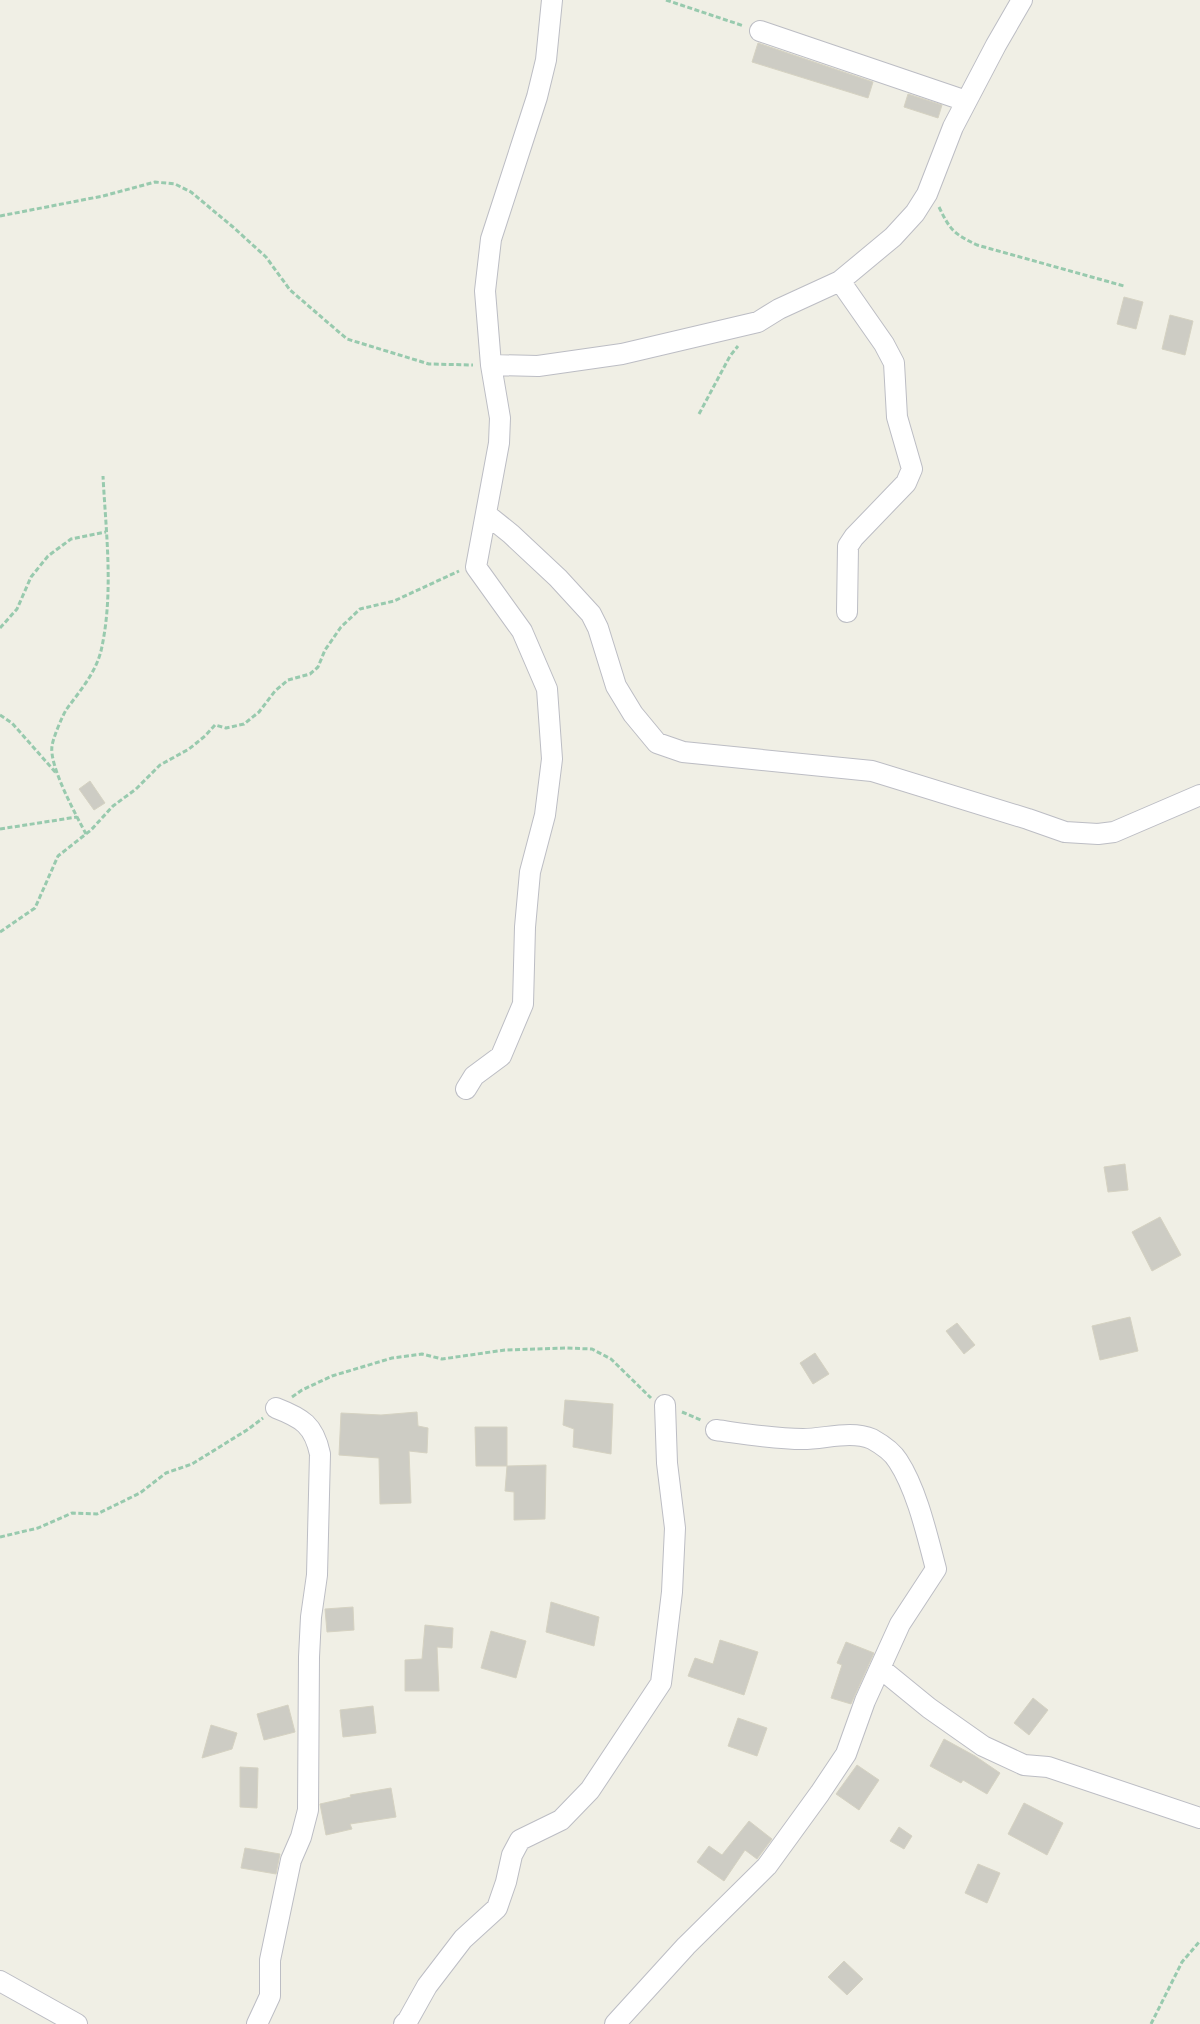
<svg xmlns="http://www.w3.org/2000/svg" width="1200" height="2024" viewBox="0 0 1200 2024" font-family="'IBM Plex Sans',sans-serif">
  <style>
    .building { fill: #cdccc4; stroke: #d5d2c2 }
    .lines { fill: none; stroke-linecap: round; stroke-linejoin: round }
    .minor-casing { stroke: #bcbdc4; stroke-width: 22 }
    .path { stroke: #98caae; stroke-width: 3; stroke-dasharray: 5 2.5; stroke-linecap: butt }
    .minor { stroke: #fff; stroke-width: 20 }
  </style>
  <rect width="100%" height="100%" fill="#f0efe5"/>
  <path class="building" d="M 758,43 L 873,82 L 868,98 L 752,62 Z
    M 908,94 L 942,105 L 938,118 L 904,107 Z
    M 1124,297 L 1143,302 L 1136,329 L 1117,324 Z
    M 1170,315 L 1193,321 L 1185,355 L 1162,349 Z
    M 90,781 L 105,803 L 94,810 L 79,789 Z
    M 1125,1164 L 1128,1190 L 1108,1192 L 1104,1167 Z
    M 1160,1217 L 1181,1255 L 1152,1271 L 1132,1232 Z
    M 1130,1317 L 1138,1351 L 1100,1360 L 1092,1326 Z
    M 957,1323 L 975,1345 L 964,1354 L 946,1331 Z
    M 815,1353 L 829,1374 L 813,1384 L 800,1363 Z
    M 565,1400 L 613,1404 L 611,1454 L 573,1447 L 574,1429 L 563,1425 Z
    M 417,1412 L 418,1426 L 428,1428 L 427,1453 L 409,1451 L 411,1503 L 380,1504 L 379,1458 L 339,1455 L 341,1413 L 381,1415 Z
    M 475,1427 L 507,1427 L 507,1466 L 476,1466 Z
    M 546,1465 L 545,1519 L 514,1520 L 514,1492 L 505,1491 L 507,1466 Z
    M 551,1602 L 599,1617 L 594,1646 L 546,1632 Z
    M 353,1607 L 354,1630 L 327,1632 L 325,1609 Z
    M 425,1625 L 453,1628 L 452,1648 L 437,1647 L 439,1691 L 405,1691 L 405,1660 L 422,1659 Z
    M 491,1631 L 526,1641 L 516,1678 L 481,1668 Z
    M 720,1640 L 758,1652 L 744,1695 L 688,1676 L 695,1658 L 713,1664 Z
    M 846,1642 L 874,1653 L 851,1704 L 831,1698 L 842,1665 L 837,1663 Z
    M 1033,1698 L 1048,1710 L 1029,1735 L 1014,1723 Z
    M 288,1705 L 295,1732 L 264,1740 L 257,1714 Z
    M 373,1706 L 376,1733 L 343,1737 L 340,1710 Z
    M 738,1718 L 767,1728 L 757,1756 L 728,1746 Z
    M 211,1725 L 237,1733 L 232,1749 L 202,1758 Z
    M 944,1739 L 975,1756 L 1000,1773 L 987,1794 L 963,1780 L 961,1783 L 930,1766 Z
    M 857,1765 L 879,1780 L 859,1810 L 836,1794 Z
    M 240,1767 L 258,1768 L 257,1808 L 240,1807 Z
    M 391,1788 L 396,1817 L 350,1824 L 352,1829 L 326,1835 L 320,1804 L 351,1797 L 350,1795 Z
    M 1024,1803 L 1063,1823 L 1047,1855 L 1008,1834 Z
    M 749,1821 L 772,1839 L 757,1859 L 745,1850 L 724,1881 L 697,1862 L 709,1846 L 722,1855 Z
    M 899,1827 L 912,1836 L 904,1849 L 890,1841 Z
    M 245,1848 L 280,1854 L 276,1874 L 241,1868 Z
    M 978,1864 L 1000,1873 L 987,1903 L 965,1893 Z
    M 844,1961 L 863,1979 L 847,1995 L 828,1977 Z"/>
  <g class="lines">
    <defs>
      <path id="minor" d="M 760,31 L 966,101
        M 840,281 L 884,344 L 894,363 L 897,417 L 912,469 L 906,483 L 854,537 L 848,546 L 847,612
        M 491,365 L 538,366 L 622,354 L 758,322 L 779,309 L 840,281 L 893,237 L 915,213 L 927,194 L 953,127 L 996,45 L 1022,0
        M 486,514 L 511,534 L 558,578 L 591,614 L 598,628 L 616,686 L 633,714 L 657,743 L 683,752 L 872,771 L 1028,819 L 1065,832 L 1098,834 L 1114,832 L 1200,795
        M 466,1089 L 474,1076 L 501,1056 L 523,1004 L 525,927 L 530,872 L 545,815 L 552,759 L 547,689 L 522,631 L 476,567 L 499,443 L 500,418 L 491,365 L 485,291 L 491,239 L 537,97 L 546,60 L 552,0
        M 880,1668 L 929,1708 L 983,1746 L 1024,1765 L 1048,1767 L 1200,1818
        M 0,1981 L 77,2024
        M 257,2024 L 270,1996 L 270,1960 L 291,1860 L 301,1837 L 308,1810 L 309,1657 L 311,1617 L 317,1575 L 320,1454 C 314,1425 302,1418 276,1408
        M 404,2024 L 408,2020 L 427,1986 L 463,1939 L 497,1908 L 506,1882 L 512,1855 L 520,1840 L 561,1820 L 590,1790 L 661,1683 L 672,1592 L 675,1528 L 667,1463 L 665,1405
        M 615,2024 L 686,1946 L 767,1866 L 820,1793 L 846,1754 L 865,1701 L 900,1624 L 936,1569 C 927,1535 917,1490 898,1461 C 892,1451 881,1444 872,1439 C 851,1430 825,1439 803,1439 C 774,1439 745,1434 716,1430"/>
    </defs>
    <use href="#minor" class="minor-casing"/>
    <path class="path" d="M 666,0 L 744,26
      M 939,207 C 950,230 954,234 977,245 L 1124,286
      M 0,216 L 103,196 L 155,182 L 175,184 L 191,192 L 233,227 L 266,257 L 290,290 L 347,339 L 429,364 L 473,365
      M 699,414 L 730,356 L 738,346
      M 0,628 L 17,609 L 31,577 L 48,556 L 71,539 L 106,532
      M 0,715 L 12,723 L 57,774
      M 0,829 L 77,817
      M 86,834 C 76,815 49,766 52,746 C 53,738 62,717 66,710 C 79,692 95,674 101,651 C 114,594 106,534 103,476
      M 0,932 L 35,908 L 58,856 L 91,830 L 113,806 L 136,789 L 160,765 L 189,749 L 205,736 L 215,725 L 226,728 L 244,724 L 259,712 L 275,691 L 288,680 L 310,674 L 318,667 L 325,650 L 341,627 L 360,609 L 394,601 L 459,571
      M 292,1397 L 302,1390 L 332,1376 L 392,1358 L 422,1354 L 442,1359 L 505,1350 L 566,1348 L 592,1349 L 611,1359 L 651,1398
      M 682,1412 L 701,1420
      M 0,1537 L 38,1528 L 72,1513 L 97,1514 L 140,1493 L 166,1473 L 192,1464 L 247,1430 L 263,1418
      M 1151,2024 L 1182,1962 L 1200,1941"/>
    <use href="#minor" class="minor"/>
  </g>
</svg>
